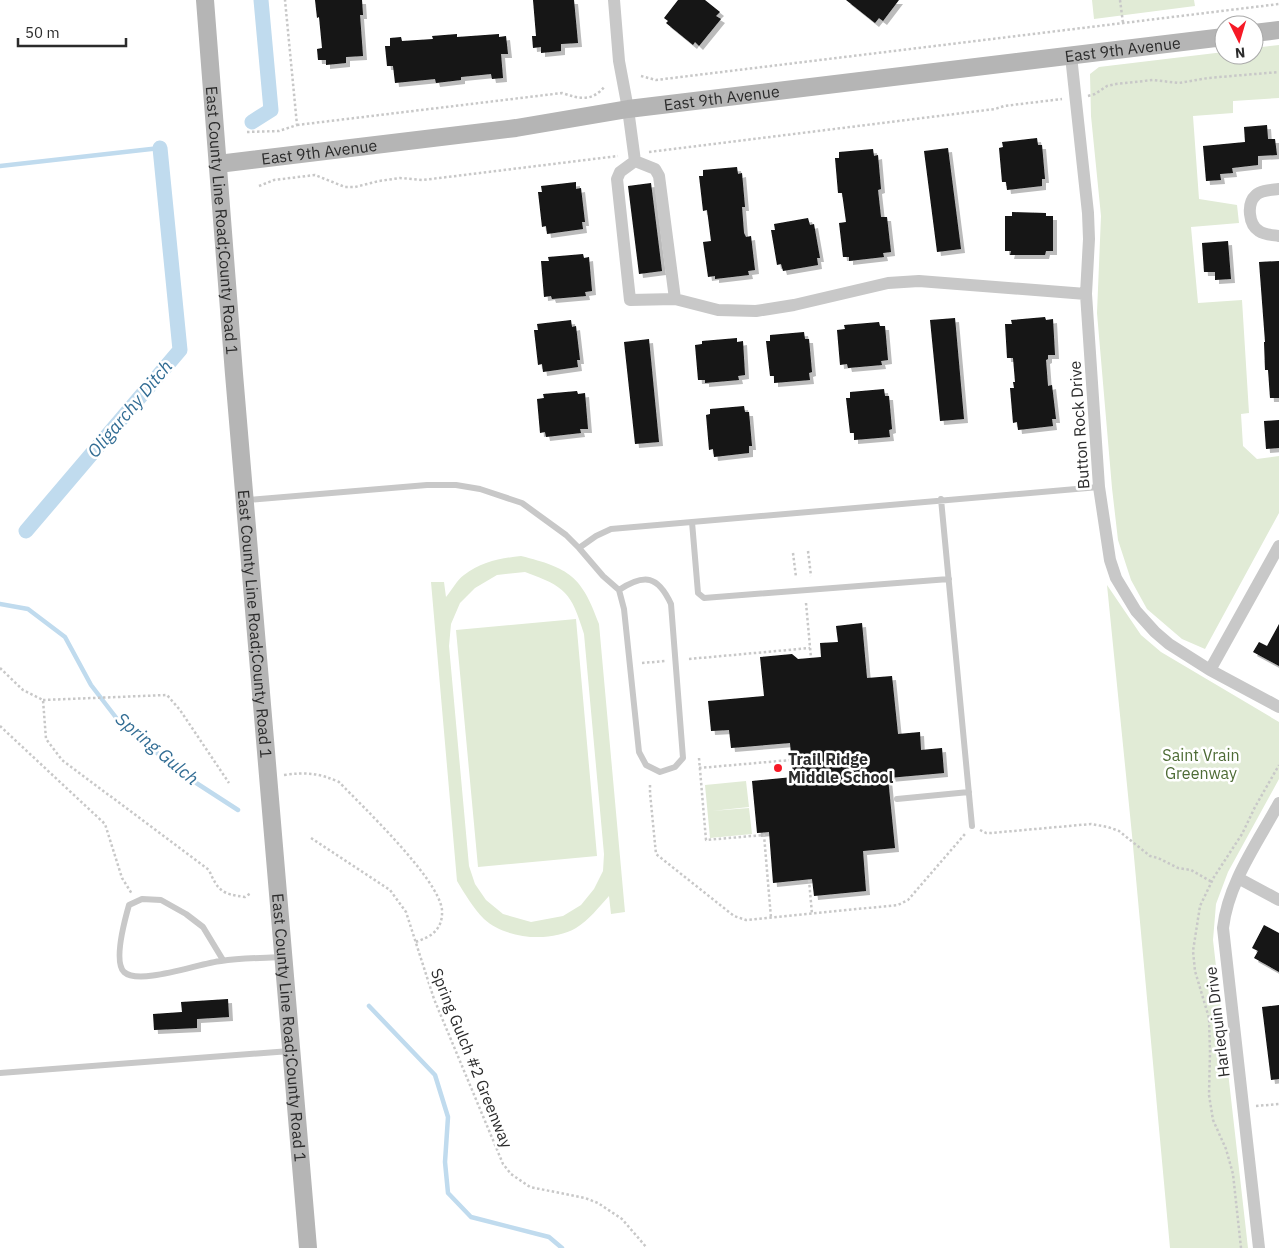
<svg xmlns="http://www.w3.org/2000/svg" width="1279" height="1248" viewBox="0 0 1279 1248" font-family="'IBM Plex Sans',sans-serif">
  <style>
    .green { fill: #e1ebd6; fill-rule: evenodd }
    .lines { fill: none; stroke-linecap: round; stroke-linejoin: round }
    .stream { stroke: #c0dbee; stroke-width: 4.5 }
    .canal { stroke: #c0dbee; stroke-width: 15 }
    .building { fill: #121212; filter: url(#shadow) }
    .path { stroke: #c8c8c8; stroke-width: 2.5; stroke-dasharray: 2.5 2.5; stroke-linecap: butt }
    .service { stroke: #c8c8c8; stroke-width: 6 }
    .minor { stroke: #c8c8c8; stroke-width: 12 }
    .secondary { stroke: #b5b5b5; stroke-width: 18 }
    .poi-dot { fill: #f61926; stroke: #fff; stroke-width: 2 }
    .labels { text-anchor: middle; stroke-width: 5; stroke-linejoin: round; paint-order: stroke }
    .street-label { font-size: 16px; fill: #2b2b2b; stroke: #fff }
    .park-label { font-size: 16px; fill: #4d6b35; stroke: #fff }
    .poi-label { font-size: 16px; font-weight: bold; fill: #2b2b2b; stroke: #fff; text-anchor: start }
    .water-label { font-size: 18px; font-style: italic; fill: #326d94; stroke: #fff }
  </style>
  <defs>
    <filter id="shadow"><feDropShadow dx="4" dy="4" stdDeviation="0" flood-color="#0004"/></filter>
  </defs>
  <rect width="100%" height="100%" fill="#fff"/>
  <path class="green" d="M 1092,0 L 1194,0 L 1195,6 L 1094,19 Z
    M 1279,45 L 1279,98 L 1233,101 L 1233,113 L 1193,116 L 1199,199 L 1237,205 L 1239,223 L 1191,227 L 1198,303 L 1242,300 L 1249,413 L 1241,414 L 1243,446 L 1257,459 L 1279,456 L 1279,513 L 1205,649 L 1182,639 L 1147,609 L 1131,580 L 1118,540 L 1112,488 L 1097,313 L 1101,216 L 1091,116 L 1090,74 L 1099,67 L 1224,52 L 1224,55 L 1254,55 L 1254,48 Z
    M 521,556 C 569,568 582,576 599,624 L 625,912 L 611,914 L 609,896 C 599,907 589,920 576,928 C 550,943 506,939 484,919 C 473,908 465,894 457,881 L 431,582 L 444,582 L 446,597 C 452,590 457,580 464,575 C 481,562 501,558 521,556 ZM 525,572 C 566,587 571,592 584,634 L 604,854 L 603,871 L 594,889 L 581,905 L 563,916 L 531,922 L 503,914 L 486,900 L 475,884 L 469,866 L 449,646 L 451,624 L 460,603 L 475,588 L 497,575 Z
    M 1107,585 L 1141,635 L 1161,652 L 1279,722 L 1279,779 L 1228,872 L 1216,904 L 1213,940 L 1248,1248 L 1170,1248 L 1132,835 Z
    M 576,619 L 597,856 L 478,867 L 456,630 Z
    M 746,781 L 749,807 L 712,811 L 749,808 L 752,834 L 710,838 L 705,785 Z"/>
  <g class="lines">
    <path class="stream" d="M 0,166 L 160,148
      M 0,604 L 28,609 L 65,637 L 91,685 L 121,724 L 187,777 L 238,810
      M 369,1006 L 435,1075 L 448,1117 L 445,1162 L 448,1193 L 471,1217 L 549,1237 L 562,1248"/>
    <path class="canal" d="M 252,122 L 271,110 L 261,0
      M 26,531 L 180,350 L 160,148"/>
  </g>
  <path class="building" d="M 315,0 L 362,0 L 363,15 L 360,15 L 363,56 L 346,57 L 346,63 L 326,65 L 326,60 L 318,60 L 317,49 L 322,48 L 319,17 L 317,18 Z
    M 533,0 L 574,0 L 578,43 L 561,44 L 561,51 L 541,53 L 541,47 L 533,48 L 532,36 L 536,36 Z
    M 678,0 L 705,0 L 720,12 L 716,16 L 721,19 L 699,46 L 695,42 L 693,45 L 666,23 L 668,21 L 664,18 Z
    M 846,0 L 899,0 L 883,21 L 879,18 L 875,23 Z
    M 457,34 L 457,37 L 499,34 L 499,37 L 506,36 L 508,54 L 501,54 L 503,78 L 492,79 L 491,74 L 461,77 L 461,80 L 436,83 L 435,79 L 395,83 L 393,66 L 387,66 L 385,46 L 390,46 L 390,38 L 401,37 L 402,41 L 433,39 L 432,36 Z
    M 1267,125 L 1268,139 L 1275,139 L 1277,155 L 1258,156 L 1258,165 L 1232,168 L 1233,173 L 1220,174 L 1221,180 L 1206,181 L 1203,146 L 1245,142 L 1244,127 Z
    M 1037,138 L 1038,145 L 1042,145 L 1045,179 L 1042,179 L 1042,186 L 1007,190 L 1006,182 L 1002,182 L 999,148 L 1003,147 L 1002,142 Z
    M 948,148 L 961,249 L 937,252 L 924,151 Z
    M 873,149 L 874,156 L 878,155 L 881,189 L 878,190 L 881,217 L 887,217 L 891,252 L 883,253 L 884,257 L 849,261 L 849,257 L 843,257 L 839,223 L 846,222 L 842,193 L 838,193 L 835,158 L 839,158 L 839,152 Z
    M 737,167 L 738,174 L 742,173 L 745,207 L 742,207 L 744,233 L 746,237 L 751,236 L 755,270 L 748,271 L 749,275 L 715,279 L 715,276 L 708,277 L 703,242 L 711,241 L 707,210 L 703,211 L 699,176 L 703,176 L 703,170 Z
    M 576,182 L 576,189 L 581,188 L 585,222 L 582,222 L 583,229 L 547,234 L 546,226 L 542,227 L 538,192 L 542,192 L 541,186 Z
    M 651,183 L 662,271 L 639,274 L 628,186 Z
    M 1012,212 L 1046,213 L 1046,216 L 1053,216 L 1053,251 L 1046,251 L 1045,255 L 1010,255 L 1011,251 L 1005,251 L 1005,216 L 1012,216 Z
    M 808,218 L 810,225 L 814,224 L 820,258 L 817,258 L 818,265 L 783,271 L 781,264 L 777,265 L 771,230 L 775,230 L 774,224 Z
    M 1228,241 L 1231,279 L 1215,280 L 1215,272 L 1204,272 L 1202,243 Z
    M 583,254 L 584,258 L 589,257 L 592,291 L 585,292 L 586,296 L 552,299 L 551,296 L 544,297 L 541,261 L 549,261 L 548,257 Z
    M 1279,261 L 1279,398 L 1270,398 L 1268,370 L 1265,370 L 1264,342 L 1265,342 L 1259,262 Z
    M 1045,317 L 1046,320 L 1053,319 L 1055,355 L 1048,355 L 1048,359 L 1046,360 L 1048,386 L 1052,385 L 1056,419 L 1052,419 L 1053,426 L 1018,430 L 1017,422 L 1013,423 L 1010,388 L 1014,388 L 1013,382 L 1015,382 L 1013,358 L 1007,358 L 1005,324 L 1012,324 L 1011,320 Z
    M 955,318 L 964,419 L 940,421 L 930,320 Z
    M 571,320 L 572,327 L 576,326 L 580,360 L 577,360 L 578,367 L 543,372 L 542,364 L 538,365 L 534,330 L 538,330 L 537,324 Z
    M 879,322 L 880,326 L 885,326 L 888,360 L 881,361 L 882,365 L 848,368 L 847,364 L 840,365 L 837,330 L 845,329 L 844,325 Z
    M 804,332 L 805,339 L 809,339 L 812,372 L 809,373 L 810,380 L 774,383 L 774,376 L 770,376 L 766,341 L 770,341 L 770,335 Z
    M 737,338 L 737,342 L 743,341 L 745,375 L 738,376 L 739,380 L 705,383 L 705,380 L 698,380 L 695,345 L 702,344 L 702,341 Z
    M 649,339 L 659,442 L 635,444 L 624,342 Z
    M 884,389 L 885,396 L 889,396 L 892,429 L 889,430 L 890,437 L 854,440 L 854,433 L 850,433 L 846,398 L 850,398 L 850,392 Z
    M 577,391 L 578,394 L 585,393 L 588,429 L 580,429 L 581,433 L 546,437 L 545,432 L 540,433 L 537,399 L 544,398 L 543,394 Z
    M 744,406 L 745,412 L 749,412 L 752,446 L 749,446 L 749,453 L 714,457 L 713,449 L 709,450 L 706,415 L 710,414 L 710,409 Z
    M 1279,420 L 1279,448 L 1266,449 L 1264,421 Z
    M 862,623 L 867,678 L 892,676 L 898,734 L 920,732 L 921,750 L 942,748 L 944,773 L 888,778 L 895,848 L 863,851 L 866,891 L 814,896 L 812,879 L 773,883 L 769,832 L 757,833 L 752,781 L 793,777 L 790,743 L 731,748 L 729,730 L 711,731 L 708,701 L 764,696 L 760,657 L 792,654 L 798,659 L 821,657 L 820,643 L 838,642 L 836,626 Z
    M 1279,624 L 1279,666 L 1253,652 L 1259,642 L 1267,646 Z
    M 1264,925 L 1279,933 L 1279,972 L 1254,958 L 1258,951 L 1252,948 Z
    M 228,999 L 229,1017 L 197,1019 L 197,1028 L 154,1030 L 153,1014 L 182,1012 L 181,1002 Z
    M 1279,1005 L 1279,1079 L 1271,1080 L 1262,1007 Z"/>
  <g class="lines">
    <path class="path" d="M 1120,0 L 1123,23
      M 641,76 L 656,80 L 1279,4
      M 1088,96 L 1095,94 L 1107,86 L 1116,84 L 1153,80 L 1179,83 L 1208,78 L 1279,72
      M 297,125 L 562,93 C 580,99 592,102 605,86
      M 247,132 L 279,131 L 297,125 L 285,0
      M 649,152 L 995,109 L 1004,106 L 1062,99
      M 259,186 L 274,180 L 315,175 L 345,187 L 355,187 L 379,181 L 400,178 L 423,180 L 618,156
      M 808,551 L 811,576
      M 793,553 L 796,577
      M 806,603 L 811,658
      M 689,659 L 810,648
      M 642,663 L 665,661
      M 0,668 L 23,690 L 43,700 L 46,739 L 62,760 L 209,870 C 218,891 222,894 245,897 L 251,893
      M 43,700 L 167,695 L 180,710 L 229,783
      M 0,726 L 105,824 L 122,878 L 132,894
      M 699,758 L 706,840 L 764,835 L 771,918
      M 699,768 L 791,760
      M 284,775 C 306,772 319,773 339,782 C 363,807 439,879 442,910 C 443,930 431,937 415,942
      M 650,785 L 650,793 L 656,854 L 734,916 L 746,920 L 898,905 L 908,900 L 965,834
      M 980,830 L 986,833 L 991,833 L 1091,824 L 1108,827 L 1119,831 L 1150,856 L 1158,858 L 1178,868 L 1191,870 L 1212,882
      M 311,838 L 390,890 L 406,912 L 434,999 L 503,1164 L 511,1174 L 530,1187 L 585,1198 L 598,1203 L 622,1219 L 647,1248
      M 809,880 L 812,914
      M 1256,1106 L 1279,1104
      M 1241,1248 L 1233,1174 L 1226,1149 L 1213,1120 L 1209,1095 L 1210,1052 L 1209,1018 L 1195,971 L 1193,951 L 1200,906 L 1214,877 L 1242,834 L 1255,807 L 1279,765"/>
    <path class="service" d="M 941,499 L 972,826
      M 247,500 L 427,485 L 456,485 L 480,489 L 522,503 L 566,535 L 579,548 L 603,576 L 619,590 L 624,609 L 639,752 L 646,765 L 660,772 L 675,767 L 683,758 L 671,604 C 658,576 645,573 619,590
      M 692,522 L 698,593 L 704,598 L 949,579
      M 579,548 L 596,536 L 611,529 L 1099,487
      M 897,799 L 969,792
      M 223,960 L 203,927 L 186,914 L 161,900 L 142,899 L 129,905 C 125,919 113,961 124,972 C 139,986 200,963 221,961 C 241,958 262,958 282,957
      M 0,1073 L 290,1051"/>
    <path class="minor" d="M 614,0 L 619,61 L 628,109 L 635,161
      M 1071,56 L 1088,213 L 1089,239 L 1086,294 L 1099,487 L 1110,560 L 1116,578 L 1136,611 L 1155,632 L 1169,644 L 1210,670 L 1279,707
      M 1279,189 C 1272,190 1261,190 1256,195 C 1246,204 1249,225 1259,231 C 1265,235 1273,235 1279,236
      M 675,299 L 659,176 L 655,169 L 635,161 L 620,172 L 617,179 L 630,300 L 675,299 L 718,310 L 756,311 L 794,305 L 888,283 L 919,281 L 1086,294
      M 1210,670 L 1279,546
      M 1238,878 L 1279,900
      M 1259,1248 L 1223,928 C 1228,883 1258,842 1279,803"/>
    <g class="secondary">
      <path id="s1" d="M 205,0 L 234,374 L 308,1248"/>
      <path d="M 1254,33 L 1279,30"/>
      <path id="s2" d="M 218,164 L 516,128 L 628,109 L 1224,37"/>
    </g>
  </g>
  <circle class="poi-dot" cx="778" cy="768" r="5"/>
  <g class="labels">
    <g class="street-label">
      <text dy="6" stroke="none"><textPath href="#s2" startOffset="912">East 9th Avenue</textPath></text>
      <text dy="6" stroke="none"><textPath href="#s2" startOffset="508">East 9th Avenue</textPath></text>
      <text dy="6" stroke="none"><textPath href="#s2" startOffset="102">East 9th Avenue</textPath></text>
      <text dy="6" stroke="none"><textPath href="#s1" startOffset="221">East County Line Road;County Road 1</textPath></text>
      <text transform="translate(1079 425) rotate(-94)" y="6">Button Rock Drive</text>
      <text dy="6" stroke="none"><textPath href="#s1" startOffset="626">East County Line Road;County Road 1</textPath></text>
      <text transform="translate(1217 1022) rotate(-97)" y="6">Harlequin Drive</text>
      <text dy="6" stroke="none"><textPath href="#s1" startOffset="1031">East County Line Road;County Road 1</textPath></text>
      <text transform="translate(472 1058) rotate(68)" y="6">Spring Gulch #2 Greenway</text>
    </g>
    <g class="park-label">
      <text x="1201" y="761">Saint Vrain<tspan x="1201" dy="18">Greenway</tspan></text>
    </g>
    <g class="poi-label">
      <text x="788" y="765">Trail Ridge<tspan x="788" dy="18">Middle School</tspan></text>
    </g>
    <g class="water-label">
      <text transform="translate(130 409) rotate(-50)" y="6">Oligarchy Ditch</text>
      <text transform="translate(157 749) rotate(40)" y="6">Spring Gulch</text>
    </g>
  </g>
  <g transform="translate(1239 40) rotate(175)"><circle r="24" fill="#ffffff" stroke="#aaaaaa"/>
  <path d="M0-4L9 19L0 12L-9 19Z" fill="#f61926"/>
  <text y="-8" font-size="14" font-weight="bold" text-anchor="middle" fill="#2b2b2b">N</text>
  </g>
  <path d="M18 38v8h108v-8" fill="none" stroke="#2b2b2b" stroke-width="2.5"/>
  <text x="25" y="38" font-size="15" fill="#2b2b2b" stroke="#ffffff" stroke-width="4" paint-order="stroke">50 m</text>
</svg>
